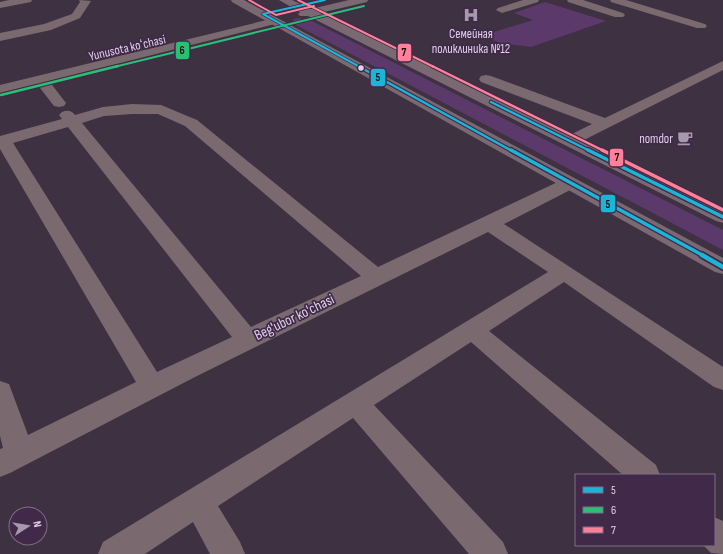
<svg xmlns="http://www.w3.org/2000/svg" width="723" height="554" viewBox="0 0 723 554" font-family="'Sofia Sans Condensed',sans-serif">
  <style>
    .green { fill: #5c396b }
    .lines { fill: none; stroke-linecap: round; stroke-linejoin: round }
    .minor { fill: #7a6a70; fill-rule: evenodd }
    .major { fill: #7a6972; fill-rule: evenodd }
    .bus-1-far3-casing { stroke: #41294a; stroke-width: 3.5 }
    .bus-1-far2-casing { stroke: #41294a; stroke-width: 4.5 }
    .bus-1-far1-casing { stroke: #41294a; stroke-width: 6 }
    .bus-1-casing { stroke: #41294a; stroke-width: 8 }
    .bus-2-far1-casing { stroke: #41294a; stroke-width: 3.5 }
    .bus-2-casing { stroke: #41294a; stroke-width: 4.5 }
    .bus-3-far2-casing { stroke: #41294a; stroke-width: 3.5 }
    .bus-3-far1-casing { stroke: #41294a; stroke-width: 4.5 }
    .bus-3-casing { stroke: #41294a; stroke-width: 6 }
    .bus-1-far3 { stroke: #1ab6d8; stroke-width: 2 }
    .bus-1-far2 { stroke: #1ab6d8; stroke-width: 2.5 }
    .bus-1-far1 { stroke: #1ab6d8; stroke-width: 3.5 }
    .bus-1 { stroke: #1ab6d8; stroke-width: 4.5 }
    .bus-2-far1 { stroke: #26c172; stroke-width: 2 }
    .bus-2 { stroke: #26c172; stroke-width: 2.5 }
    .bus-3-far2 { stroke: #ff8098; stroke-width: 2 }
    .bus-3-far1 { stroke: #ff8098; stroke-width: 2.5 }
    .bus-3 { stroke: #ff8098; stroke-width: 3.5 }
    .bus-dot { fill: #dfd1e6; stroke: #41294a; stroke-width: 1.5 }
    .labels { text-anchor: middle; stroke-width: 3.5; stroke-linejoin: round; paint-order: stroke }
    .far-poi-label { font-size: 13px; fill: #dfd1e6; stroke: #41294a }
    .far-street-label { font-size: 13px; fill: #dfd1e6; stroke: #41294a }
    .street-label { font-size: 15px; fill: #dfd1e6; stroke: #41294a }
    .line-badge { stroke: #41294a; stroke-width: 1.5 }
    .pale-badge-label { font-size: 11px; text-anchor: middle; font-weight: bold; fill: #111 }
  </style>
  <rect width="100%" height="100%" fill="#3e3142"/>
  <path class="green" d="M 545,2 L 606,21 L 531,47 L 501,43 L 481,36 L 533,20 L 514,13 Z
    M 298,18 L 312,21 L 723,230 L 723,250 L 296,25 L 293,19 Z"/>
  <g class="lines">
    <path class="minor" d="M 9,0 L 32,0 L 31,2 L 0,8 L 0,2 Z
      M 79,0 L 91,1 L 80,18 L 51,30 L 0,41 L 0,33 L 44,24 L 72,14 L 80,2 Z
      M 523,0 L 539,0 L 538,2 L 502,13 L 496,10 L 498,8 Z
      M 567,0 L 583,0 L 623,13 L 625,15 L 623,17 L 615,17 L 568,2 Z
      M 610,0 L 626,0 L 705,24 L 707,26 L 705,28 L 697,28 L 611,2 Z
      M 275,18 L 279,19 L 281,21 L 279,23 L 49,81 L 66,103 L 64,106 L 59,107 L 54,106 L 37,84 L 0,93 L 0,85 Z
      M 723,61 L 723,70 L 576,144 L 570,146 L 564,144 L 562,141 L 564,138 L 592,124 L 481,82 L 479,79 L 481,76 L 486,75 L 491,76 L 605,118 Z
      M 132,104 L 161,105 L 197,120 L 378,267 L 564,179 L 570,178 L 576,179 L 579,183 L 576,187 L 504,224 L 723,367 L 723,390 L 714,387 L 564,282 L 489,331 L 656,465 L 660,475 L 623,475 L 471,342 L 374,405 L 503,542 L 508,554 L 469,554 L 353,418 L 218,506 L 240,542 L 245,554 L 210,554 L 193,522 L 145,554 L 98,554 L 103,542 L 548,272 L 488,232 L 195,377 L 10,473 L 0,477 L 0,449 L 3,448 L 0,436 L 0,381 L 9,384 L 28,435 L 136,382 L 0,149 L 0,136 L 62,119 L 59,115 L 62,112 C 67,110 71,110 75,115 L 103,107 ZM 132,114 L 158,114 L 185,126 L 361,276 L 251,327 L 82,123 L 104,116 ZM 68,127 L 232,337 L 157,372 L 13,143 Z
      M 714,517 L 723,521 L 723,554 L 711,553 L 703,545 L 714,545 Z"/>
    <path class="major" d="M 231,0 L 244,0 L 723,258 L 723,274 L 715,272 L 232,2 Z
      M 279,0 L 292,0 L 311,9 L 349,0 L 368,0 L 367,2 L 320,13 L 723,209 L 723,223 L 716,221 L 308,16 L 300,16 L 298,14 L 300,12 Z"/>
    <defs>
      <path id="bus-1-far3" d="M 263,14 L 360,67
        M 263,14 L 325,0"/>
      <path id="bus-1-far2" d="M 358,66 L 512,151
        M 491,102 L 590,151"/>
      <path id="bus-1-far1" d="M 511,150 L 704,256
        M 588,150 L 723,217"/>
      <path id="bus-1" d="M 702,255 L 723,267"/>
      <path id="bus-2-far1" d="M 114,67 L 364,6"/>
      <path id="bus-2" d="M 1,95 L 118,66"/>
      <path id="bus-3-far2" d="M 249,0 L 276,15 L 314,6
        M 298,0 L 434,67"/>
      <path id="bus-3-far1" d="M 432,66 L 604,151"/>
      <path id="bus-3" d="M 602,150 L 723,210"/>
    </defs>
    <use href="#bus-1-far3" class="bus-1-far3-casing"/>
    <use href="#bus-1-far2" class="bus-1-far2-casing"/>
    <use href="#bus-1-far1" class="bus-1-far1-casing"/>
    <use href="#bus-1" class="bus-1-casing"/>
    <use href="#bus-2-far1" class="bus-2-far1-casing"/>
    <use href="#bus-2" class="bus-2-casing"/>
    <use href="#bus-3-far2" class="bus-3-far2-casing"/>
    <use href="#bus-3-far1" class="bus-3-far1-casing"/>
    <use href="#bus-3" class="bus-3-casing"/>
    <use href="#bus-1-far3" class="bus-1-far3"/>
    <use href="#bus-1-far2" class="bus-1-far2"/>
    <use href="#bus-1-far1" class="bus-1-far1"/>
    <use href="#bus-1" class="bus-1"/>
    <use href="#bus-2-far1" class="bus-2-far1"/>
    <use href="#bus-2" class="bus-2"/>
    <use href="#bus-3-far2" class="bus-3-far2"/>
    <use href="#bus-3-far1" class="bus-3-far1"/>
    <use href="#bus-3" class="bus-3"/>
  </g>
  <defs>
    <symbol id="hospital-bare" viewBox="-9 -9 18 18"><path d="M-5-5h3v3.5h4V-5h3V5h-3V1.5h-4V5h-3Z" fill="#a799ad" stroke="#41294a" stroke-width="2.5" paint-order="stroke"/></symbol>
    <symbol id="cafe-bare" viewBox="-9 -9 18 18"><path d="M-5.5-4.5H6V0H3Q3 3.5 0 3.5H-2.5Q-5.5 3.5-5.5 0ZM3-3.2v2h1.7v-2ZM-6 4.5H4V6H-6Z" fill="#a799ad" stroke="#41294a" stroke-width="2.5" paint-order="stroke"/></symbol>
  </defs>
  <g fill-rule="evenodd">
    <use href="#hospital-bare" x="460" y="4" width="22" height="22"/>
    <use href="#cafe-bare" x="674" y="127" width="22" height="22"/>
  </g>
  <circle class="bus-dot" cx="361" cy="68" r="3.5"/>
  <g class="labels">
    <g class="far-poi-label">
      <text x="471" y="38">Семейная<tspan x="471" dy="15">поликлиника №12</tspan></text>
      <text x="673" y="143" text-anchor="end">nomdor</text>
    </g>
    <g class="far-street-label">
      <text transform="translate(127 47) rotate(-13)" y="5">Yunusota koʻchasi</text>
    </g>
    <g class="street-label">
      <text transform="translate(294 317) rotate(-26)" y="5">Beg'ubor ko'chasi</text>
    </g>
  </g>
  <g class="line-badge">
    <rect x="175" y="41" width="15" height="19" rx="4" fill="#26c172"/>
    <rect x="397" y="43" width="15" height="19" rx="4" fill="#ff8098"/>
    <rect x="370" y="68" width="16" height="19" rx="4" fill="#1ab6d8"/>
    <rect x="609" y="148" width="15" height="19" rx="4" fill="#ff8098"/>
    <rect x="600" y="194" width="16" height="19" rx="4" fill="#1ab6d8"/>
  </g>
  <g class="pale-badge-label">
    <text x="182" y="54">6</text>
    <text x="404" y="56">7</text>
    <text x="378" y="81">5</text>
    <text x="617" y="161">7</text>
    <text x="608" y="208">5</text>
  </g>
  <rect x="575" y="474" width="140" height="72" fill="#41294a" stroke="#806c88"/>
  <rect x="583" y="487" width="20" height="6" fill="#1ab6d8" stroke="#806c88"/>
  <text x="611" y="494" font-size="12" fill="#dfd1e6">5</text>
  <rect x="583" y="507" width="20" height="6" fill="#26c172" stroke="#806c88"/>
  <text x="611" y="514" font-size="12" fill="#dfd1e6">6</text>
  <rect x="583" y="527" width="20" height="6" fill="#ff8098" stroke="#806c88"/>
  <text x="611" y="534" font-size="12" fill="#dfd1e6">7</text>
  <g transform="translate(28 526) rotate(78)"><circle r="19" fill="#41294a" stroke="#806c88"/>
  <path d="M0-3L7 15L0 10L-7 15Z" fill="#a799ad"/>
  <text y="-6" font-size="11" font-weight="bold" text-anchor="middle" fill="#dfd1e6">N</text>
  </g>
</svg>
